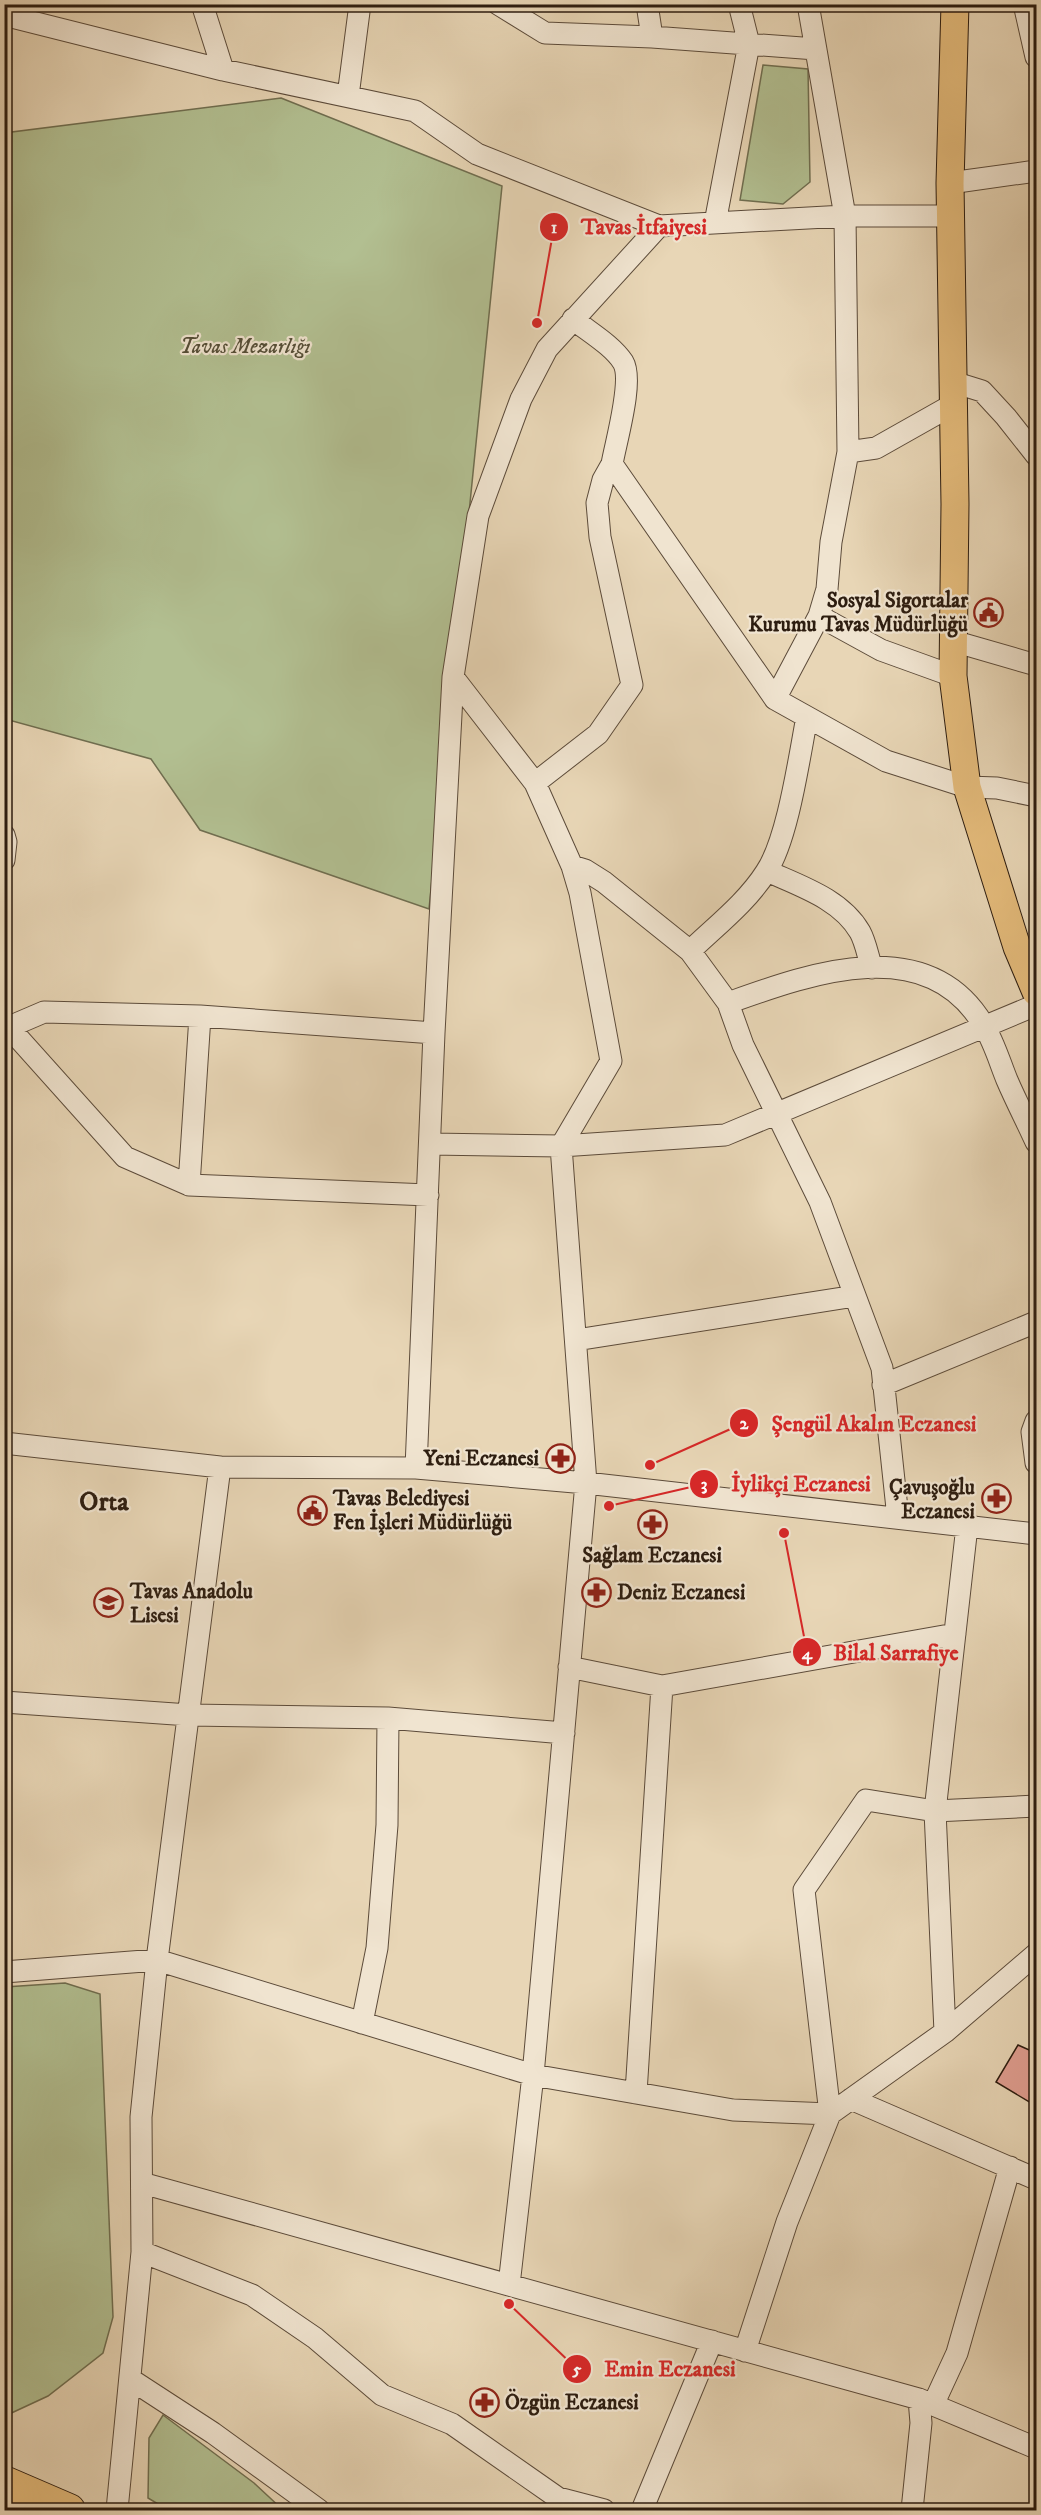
<svg xmlns="http://www.w3.org/2000/svg" width="1041" height="2515" viewBox="0 0 1041 2515" font-family="'IM FELL DW Pica',serif">
  <style>
    .green { fill: #b2bf91; stroke: #706e50; stroke-width: 1.5 }
    .building { fill: #e19f92; stroke: #2d1d10; stroke-width: 1.5 }
    .lines { fill: none; stroke-linecap: round; stroke-linejoin: round }
    .minor-casing { stroke: #5c4b3a; stroke-width: 23 }
    .major-casing { stroke: #2d1d10; stroke-width: 29 }
    .highway-casing { stroke: #2d1d10; stroke-width: 34 }
    .minor { stroke: #f0e4d0; stroke-width: 21 }
    .major { stroke: #e4bb7b; stroke-width: 27 }
    .highway { stroke: #e4bb7b; stroke-width: 32 }
    .labels { text-anchor: middle; stroke-width: 4.5; stroke-linejoin: round; paint-order: stroke }
    .park-label { font-size: 21px; font-style: italic; fill: #554e37; stroke: #f0e4d0 }
    .poi-label { font-size: 21px; font-weight: bold; fill: #2d1d10; stroke: #f0e4d0; text-anchor: start }
    .district-label { font-size: 27px; font-weight: bold; fill: #2d1d10; stroke: #f0e4d0 }
    .leader { fill: none; stroke: #d62828; stroke-width: 2 }
    .callout-dot { fill: #d62828; stroke: #f0e4d0; stroke-width: 2 }
    .mark-label { font-size: 18px; text-anchor: middle; font-weight: bold; fill: #fff }
    .callout-label { font-size: 22px; text-anchor: middle; font-weight: bold; fill: #d62828; stroke: #f0e4d0; stroke-width: 4.5; stroke-linejoin: round; paint-order: stroke }
  </style>
  <rect width="100%" height="100%" fill="#e8d6b6"/>
  <filter id="stains"><feTurbulence type="fractalNoise" baseFrequency=".00333" numOctaves="4"/><feColorMatrix values="0 0 0 0 .2 0 0 0 0 .09 0 0 0 0 .02 0 0 0 .5 -.17"/></filter>
  <radialGradient id="worn" r=".72"><stop offset=".6" stop-color="#630" stop-opacity="0"/><stop offset="1" stop-color="#630" stop-opacity=".3"/></radialGradient>
  <path class="green" d="M 763,65 L 808,69 L 810,182 L 783,204 L 740,200 Z
    M 281,98 L 502,186 L 429,909 L 200,830 L 151,759 L 5,719 L 4,133 Z
    M 65,1983 L 100,1994 L 113,2317 L 103,2353 L 48,2396 L 5,2416 L 5,1987 Z
    M 163,2415 L 254,2483 L 283,2510 L 168,2510 L 148,2498 L 149,2438 Z"/>
  <path class="building" d="M 1018,2045 L 1036,2053 L 1036,2106 L 996,2082 Z"/>
  <g class="lines">
    <defs>
      <path id="minor" d="M 202,4 L 223,70
        M 498,4 L 545,33 L 652,37
        M 647,4 L 652,37 L 816,49
        M 1024,4 L 1036,57
        M 4,15 L 223,70 L 415,111 L 477,154 L 659,226
        M 348,96 L 360,4
        M 950,183 L 1036,171
        M 715,223 L 749,44 L 739,4
        M 573,319 C 589,332 612,345 623,362 C 634,380 616,441 612,464 L 775,699 L 886,761 L 967,787 L 997,788 L 1036,796
        M 953,382 L 982,391 L 1006,417 L 1036,455
        M 848,452 L 876,448 L 954,404
        M 819,616 L 881,650 L 953,676
        M 953,641 L 1036,665
        M 453,677 L 535,783 L 572,866 L 580,893 L 611,1061 L 561,1146 L 586,1483 L 533,2075 L 509,2285
        M 775,699 L 819,616 L 827,589 L 831,542 L 848,452 L 845,216 L 808,4
        M 535,783 L 598,734 L 632,685 L 600,537 L 597,503 L 603,480 L 612,464
        M 4,835 L 6,842 L 4,860
        M 572,866 L 585,870 L 604,882 L 690,951 L 728,1003 L 743,1045 L 820,1202 L 882,1368 L 898,1518
        M 767,871 C 800,886 841,899 860,932 C 866,943 868,957 872,968
        M 690,951 C 716,926 747,902 766,872 C 788,839 799,758 807,717
        M 728,1003 C 809,974 928,930 984,1026 C 994,1042 1000,1063 1007,1080 C 1016,1101 1027,1122 1036,1142
        M 4,1022 L 125,1157 L 189,1185 L 428,1195
        M 4,1031 L 9,1027 L 44,1012 L 200,1016 L 434,1033
        M 431,1144 L 561,1146 L 725,1135 L 1036,1005
        M 189,1185 L 200,1016
        M 576,1340 L 855,1296
        M 883,1385 L 1036,1322
        M 1036,1421 L 1032,1432 L 1036,1463
        M 4,1443 L 220,1467 L 416,1468 L 586,1483 L 1036,1534
        M 416,1468 L 434,1033 L 453,677 L 478,516 L 521,399 L 547,349 L 659,226 L 845,216 L 951,216
        M 967,1526 L 935,1811 L 945,2032 L 830,2114 L 804,1890 L 866,1800 L 935,1811 L 1036,1806
        M 569,1667 L 662,1686 L 955,1634
        M 4,1702 L 189,1715 L 388,1718 L 564,1733
        M 4,1972 L 157,1960 L 533,2075 L 733,2110 L 830,2114 L 787,2222 L 745,2351
        M 362,2023 L 377,1948 L 387,1825 L 388,1718
        M 945,2032 L 1036,1954
        M 636,2093 L 662,1686
        M 851,2099 L 1036,2179
        M 142,2183 L 919,2399 L 1036,2448
        M 142,2252 L 252,2295 L 315,2338 L 382,2395 L 452,2424 L 558,2498 L 556,2510
        M 130,2379 L 213,2433 L 319,2510
        M 933,2405 L 957,2353 L 1010,2167
        M 558,2498 L 604,2510
        M 117,2510 L 142,2252 L 141,2117 L 157,1960 L 220,1467
        M 642,2510 L 712,2341
        M 912,2510 L 921,2423 L 919,2399"/>
      <path id="major" d="M 955,4 L 950,183 L 955,504 L 953,676 L 967,787 L 1017,947 L 1036,992"/>
      <path id="highway" d="M 4,2482 L 69,2510"/>
    </defs>
    <use href="#minor" class="minor-casing"/>
    <use href="#major" class="major-casing"/>
    <use href="#highway" class="highway-casing"/>
    <use href="#minor" class="minor"/>
    <use href="#major" class="major"/>
    <use href="#highway" class="highway"/>
  </g>
  <defs>
    <symbol id="civic-ring" viewBox="-11 -11 22 22"><circle r="9.5" fill="#f0e4d0" stroke="#8f2418" stroke-width="1.5"/><path d="M-.6-6.5H3V-4.5H.6V-3L4-1V1h2V6H-6V1h2V-1L-.6-3ZM-1.2 2.5V6h2.4V2.5Z" fill="#8f2418"/></symbol>
    <symbol id="pharmacy-ring" viewBox="-11 -11 22 22"><circle r="9.5" fill="#f0e4d0" stroke="#8f2418" stroke-width="1.5"/><path d="M-2-6h4v4h4v4h-4v4h-4v-4h-4v-4h4Z" fill="#8f2418"/></symbol>
    <symbol id="school-ring" viewBox="-11 -11 22 22"><circle r="9.5" fill="#f0e4d0" stroke="#8f2418" stroke-width="1.5"/><path d="M0-5L7-2L0 1L-7-2ZM-4 1L0 2.5L4 1V4Q0 6-4 4Z" fill="#8f2418"/></symbol>
  </defs>
  <g fill-rule="evenodd">
    <use href="#civic-ring" x="972" y="596" width="33" height="33"/>
    <use href="#pharmacy-ring" x="544" y="1442" width="33" height="33"/>
    <use href="#pharmacy-ring" x="980" y="1482" width="33" height="33"/>
    <use href="#civic-ring" x="296" y="1494" width="33" height="33"/>
    <use href="#pharmacy-ring" x="636" y="1508" width="33" height="33"/>
    <use href="#pharmacy-ring" x="580" y="1576" width="33" height="33"/>
    <use href="#school-ring" x="92" y="1586" width="33" height="33"/>
    <use href="#pharmacy-ring" x="468" y="2386" width="33" height="33"/>
  </g>
  <g class="labels">
    <g class="park-label">
      <text x="245" y="353">Tavas Mezarlığı</text>
    </g>
    <g class="poi-label">
      <text x="968" y="607" text-anchor="end">Sosyal Sigortalar<tspan x="968" dy="24">Kurumu Tavas Müdürlüğü</tspan></text>
      <text x="539" y="1465" text-anchor="end">Yeni Eczanesi</text>
      <text x="975" y="1494" text-anchor="end">Çavuşoğlu<tspan x="975" dy="24">Eczanesi</tspan></text>
      <text x="333" y="1505">Tavas Belediyesi<tspan x="333" dy="24">Fen İşleri Müdürlüğü</tspan></text>
      <text x="652" y="1562" text-anchor="middle">Sağlam Eczanesi</text>
      <text x="130" y="1598">Tavas Anadolu<tspan x="130" dy="24">Lisesi</tspan></text>
      <text x="617" y="1599">Deniz Eczanesi</text>
      <text x="505" y="2409">Özgün Eczanesi</text>
    </g>
    <g class="district-label">
      <text x="104" y="1510">Orta</text>
    </g>
  </g>
  <path class="leader" d="M537 323L554 227M650 1465L744 1423M609 1506L704 1484M784 1533L807 1652M509 2304L577 2369"/>
  <g class="callout-dot">
    <circle cx="537" cy="323" r="6"/>
    <circle cx="650" cy="1465" r="6"/>
    <circle cx="609" cy="1506" r="6"/>
    <circle cx="784" cy="1533" r="6"/>
    <circle cx="509" cy="2304" r="6"/>
    <circle cx="554" cy="227" r="15"/>
    <circle cx="744" cy="1423" r="15"/>
    <circle cx="704" cy="1484" r="15"/>
    <circle cx="807" cy="1652" r="15"/>
    <circle cx="577" cy="2369" r="15"/>
  </g>
  <g class="mark-label">
    <text x="554" y="233">1</text>
    <text x="744" y="1429">2</text>
    <text x="704" y="1490">3</text>
    <text x="807" y="1659">4</text>
    <text x="577" y="2375">5</text>
  </g>
  <g class="callout-label">
    <text x="644" y="234">Tavas İtfaiyesi</text>
    <text x="874" y="1431">Şengül Akalın Eczanesi</text>
    <text x="801" y="1491">İylikçi Eczanesi</text>
    <text x="896" y="1660">Bilal Sarrafiye</text>
    <text x="670" y="2376">Emin Eczanesi</text>
  </g>
  <rect width="1041" height="2515" fill="none" stroke="#e8d6b6" stroke-width="24"/>
  <rect x="6" y="6" width="1029" height="2503" fill="none" stroke="#2d1d10" stroke-width="3"/>
  <rect x="12" y="12" width="1017" height="2491" fill="none" stroke="#2d1d10" stroke-width="1.5"/>
  <rect width="100%" height="100%" filter="url(#stains)"/>
  <rect width="100%" height="100%" fill="url(#worn)"/>
</svg>
